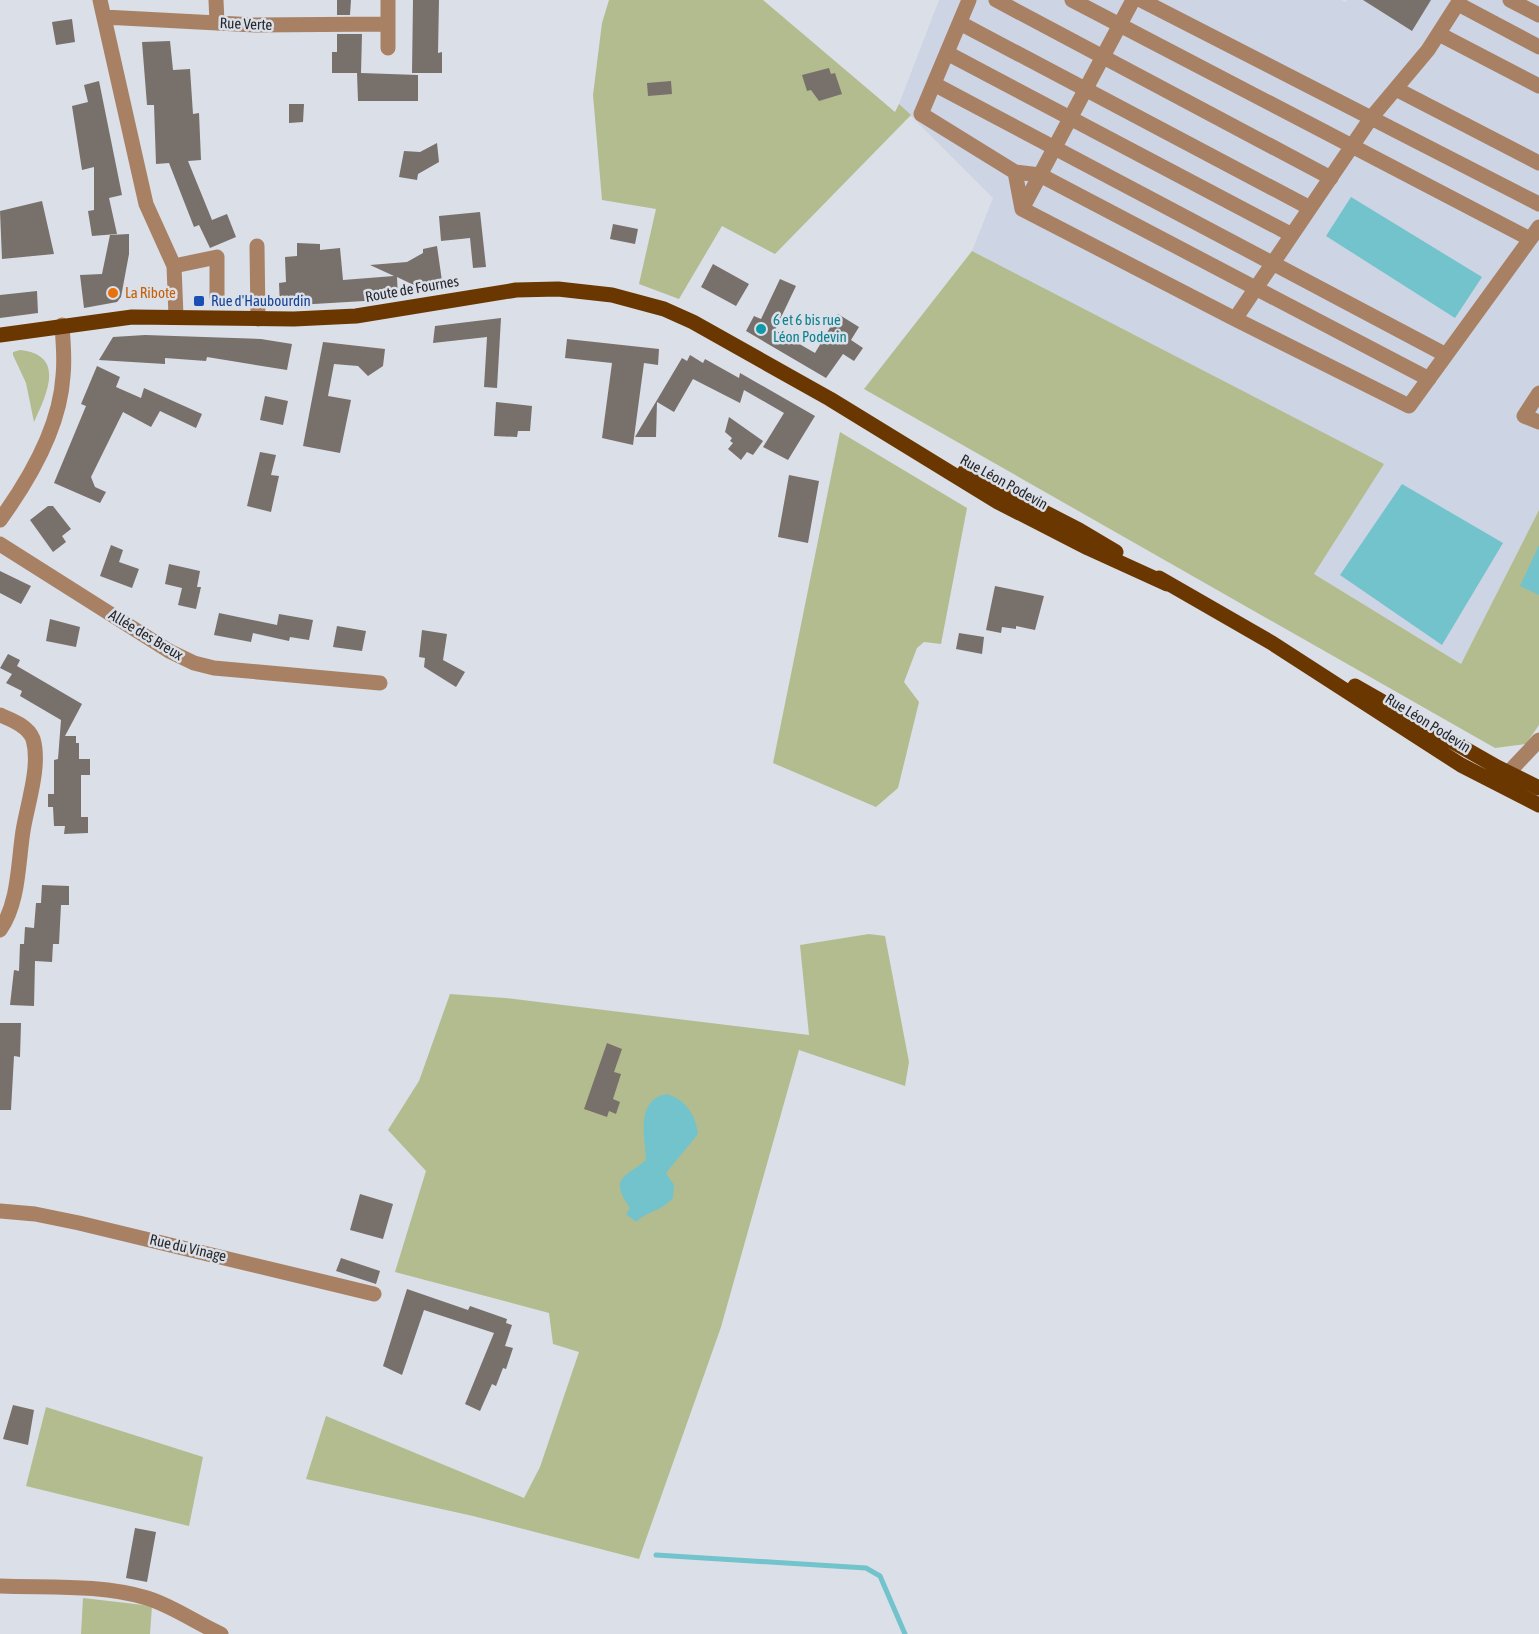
<svg xmlns="http://www.w3.org/2000/svg" width="1539" height="1634" viewBox="0 0 1539 1634" font-family="'Asap Condensed',sans-serif">
  <style>
    .built { fill: #cdd4e3 }
    .green { fill: #b3bc8f }
    .water { fill: #72c3cb }
    .lines { fill: none; stroke-linecap: round; stroke-linejoin: round }
    .stream { stroke: #72c3cb; stroke-width: 5 }
    .building { fill: #78706b }
    .minor { stroke: #a88164; stroke-width: 15 }
    .major { stroke: #6b3700; stroke-width: 15 }
    .food-dot { fill: #e8710a; stroke: #dbdfe8; stroke-width: 2 }
    .transit-dot { fill: #1a4fb4; stroke: #dbdfe8; stroke-width: 2 }
    .culture-dot { fill: #0f9aa8; stroke: #dbdfe8; stroke-width: 2 }
    .labels { text-anchor: middle; stroke-width: 5; stroke-linejoin: round; paint-order: stroke }
    .street-label { font-size: 15px; fill: #27282b; stroke: #dbdfe8 }
    .food-label { font-size: 15px; fill: #c56008; stroke: #dbdfe8; text-anchor: start }
    .transit-label { font-size: 15px; fill: #164399; stroke: #dbdfe8; text-anchor: start }
    .culture-label { font-size: 15px; fill: #0d838f; stroke: #dbdfe8; text-anchor: start }
  </style>
  <rect width="100%" height="100%" fill="#dbdfe8"/>
  <path class="built" d="M 939,0 L 1341,0 L 1345,2 L 1347,0 L 1363,0 L 1412,31 L 1431,0 L 1539,0 L 1539,510 L 1461,664 L 1314,574 L 1383,464 L 972,251 L 993,198 L 899,104 Z"/>
  <path class="green" d="M 609,0 L 763,0 L 895,112 L 899,104 L 911,115 L 775,254 L 722,226 L 679,299 L 639,284 L 656,209 L 602,200 L 593,95 L 602,23 Z
    M 972,251 L 1384,464 L 1314,574 L 1461,664 L 1539,510 L 1539,725 L 1526,744 L 1495,748 L 864,389 Z
    M 20,350 C 67,355 46,395 34,422 L 26,383 L 13,355 L 13,352 Z
    M 840,432 L 967,508 L 941,644 L 924,642 L 917,648 L 904,682 L 919,702 L 898,788 L 876,807 L 773,763 Z
    M 869,934 L 885,936 L 909,1062 L 905,1086 L 799,1050 L 721,1327 L 639,1559 L 473,1516 L 306,1479 L 326,1416 L 524,1498 L 540,1467 L 579,1352 L 553,1344 L 549,1313 L 395,1272 L 426,1171 L 388,1130 L 419,1081 L 450,994 L 505,998 L 809,1035 L 800,945 Z
    M 46,1407 L 203,1457 L 189,1526 L 26,1486 Z
    M 83,1598 L 152,1606 L 150,1634 L 81,1634 Z"/>
  <path class="water" d="M 1351,197 L 1482,277 L 1455,318 L 1326,236 Z
    M 1402,484 L 1503,543 L 1442,645 L 1340,575 Z
    M 1539,545 L 1539,595 L 1520,586 Z
    M 666,1094 C 686,1099 696,1116 698,1134 L 666,1173 L 674,1185 L 673,1198 C 662,1211 647,1211 636,1222 L 626,1214 L 630,1208 C 608,1177 626,1177 646,1160 C 645,1137 635,1101 666,1094 Z"/>
  <g class="lines">
    <path class="stream" d="M 656,1555 L 866,1568 L 880,1576 L 905,1634"/>
  </g>
  <path class="building" d="M 337,0 L 351,0 L 350,15 L 337,15 Z
    M 413,0 L 439,0 L 438,53 L 442,52 L 442,73 L 412,73 Z
    M 1363,0 L 1431,0 L 1412,31 Z
    M 72,19 L 75,42 L 56,45 L 52,22 Z
    M 337,34 L 362,34 L 361,73 L 418,75 L 418,101 L 358,101 L 357,73 L 332,73 L 332,52 L 337,52 Z
    M 170,41 L 173,70 L 190,69 L 193,114 L 199,113 L 201,160 L 188,161 L 212,220 L 227,214 L 236,237 L 210,248 L 199,225 L 194,227 L 169,163 L 156,164 L 154,105 L 147,105 L 142,42 Z
    M 829,68 L 831,74 L 835,73 L 842,94 L 819,101 L 811,90 L 807,91 L 802,75 Z
    M 99,81 L 122,195 L 109,198 L 117,234 L 92,236 L 88,211 L 94,210 L 94,167 L 82,170 L 72,106 L 88,102 L 84,85 Z
    M 671,81 L 672,94 L 648,96 L 647,83 Z
    M 289,104 L 304,104 L 303,122 L 289,123 Z
    M 437,143 L 439,162 L 418,174 L 417,180 L 399,177 L 404,151 L 420,152 Z
    M 42,201 L 54,254 L 2,259 L 0,211 Z
    M 480,212 L 486,267 L 473,268 L 470,238 L 441,241 L 439,216 Z
    M 613,224 L 638,229 L 635,244 L 610,239 Z
    M 129,234 L 129,254 L 121,297 L 117,302 L 84,308 L 80,275 L 102,274 L 110,235 Z
    M 297,243 L 320,244 L 320,250 L 340,248 L 343,280 L 394,276 L 370,265 L 407,262 L 423,253 L 423,249 L 437,246 L 442,281 L 420,288 L 397,277 L 398,299 L 280,306 L 279,283 L 286,282 L 285,257 L 297,256 Z
    M 713,264 L 749,284 L 736,306 L 701,287 Z
    M 780,279 L 796,286 L 775,330 L 815,353 L 838,314 L 859,327 L 851,340 L 863,348 L 854,361 L 843,354 L 826,378 L 746,331 L 754,316 L 761,319 Z
    M 37,291 L 38,313 L 0,318 L 0,295 Z
    M 501,318 L 497,388 L 484,387 L 487,337 L 433,343 L 435,326 Z
    M 145,335 L 261,339 L 292,344 L 287,370 L 207,357 L 206,361 L 165,358 L 165,364 L 99,360 L 113,337 Z
    M 567,339 L 659,349 L 658,365 L 644,363 L 633,445 L 602,438 L 612,363 L 565,358 Z
    M 323,342 L 385,349 L 383,366 L 368,376 L 358,366 L 334,364 L 328,396 L 351,400 L 340,453 L 303,446 Z
    M 690,355 L 703,363 L 705,359 L 739,378 L 740,373 L 815,416 L 788,460 L 763,447 L 784,413 L 744,390 L 740,403 L 693,379 L 674,412 L 657,402 L 656,437 L 635,437 L 682,358 L 687,361 Z
    M 97,366 L 120,377 L 116,387 L 141,398 L 144,388 L 202,414 L 196,428 L 160,411 L 151,427 L 123,412 L 91,477 L 95,487 L 106,492 L 100,503 L 54,483 L 86,406 L 81,404 Z
    M 265,396 L 288,401 L 283,425 L 260,420 Z
    M 496,402 L 532,406 L 530,431 L 518,431 L 517,437 L 494,436 Z
    M 729,417 L 763,441 L 753,455 L 747,452 L 741,460 L 728,449 L 733,443 L 730,441 L 732,438 L 725,432 Z
    M 260,452 L 276,455 L 271,475 L 279,476 L 271,512 L 247,506 Z
    M 789,475 L 819,481 L 808,543 L 778,537 Z
    M 48,506 L 53,506 L 71,529 L 62,536 L 66,542 L 53,552 L 30,520 Z
    M 111,545 L 123,550 L 119,562 L 139,569 L 132,588 L 100,576 Z
    M 169,564 L 200,571 L 197,587 L 201,587 L 196,609 L 178,605 L 182,588 L 165,584 Z
    M 0,571 L 31,586 L 21,604 L 0,593 Z
    M 995,586 L 1044,596 L 1035,630 L 1016,626 L 1016,629 L 1002,627 L 1001,633 L 986,630 Z
    M 219,613 L 277,625 L 279,614 L 313,620 L 309,640 L 290,637 L 289,641 L 253,633 L 251,642 L 214,635 Z
    M 50,619 L 80,627 L 76,647 L 46,641 Z
    M 337,626 L 366,631 L 362,651 L 333,647 Z
    M 422,630 L 447,634 L 443,660 L 465,672 L 456,687 L 424,667 L 425,658 L 419,657 Z
    M 959,633 L 984,637 L 982,654 L 956,649 Z
    M 8,654 L 20,660 L 17,666 L 82,704 L 65,736 L 76,736 L 76,743 L 79,743 L 79,759 L 90,759 L 90,775 L 81,775 L 81,817 L 88,817 L 88,833 L 64,834 L 65,826 L 54,826 L 53,807 L 48,807 L 48,794 L 54,794 L 54,760 L 58,759 L 61,720 L 20,696 L 22,691 L 6,683 L 12,674 L 0,668 Z
    M 42,885 L 69,886 L 69,905 L 61,905 L 59,944 L 53,944 L 52,962 L 35,961 L 34,1006 L 10,1005 L 14,970 L 19,971 L 20,944 L 24,944 L 25,927 L 34,928 L 36,903 L 41,903 Z
    M 0,1023 L 21,1023 L 20,1057 L 14,1056 L 11,1110 L 0,1110 Z
    M 607,1043 L 622,1049 L 614,1072 L 621,1074 L 613,1099 L 620,1102 L 616,1114 L 609,1111 L 607,1117 L 584,1109 Z
    M 360,1194 L 393,1204 L 383,1239 L 350,1230 Z
    M 341,1258 L 380,1271 L 376,1284 L 336,1271 Z
    M 407,1289 L 468,1310 L 470,1306 L 507,1319 L 506,1323 L 512,1325 L 505,1346 L 513,1348 L 506,1369 L 503,1368 L 496,1386 L 492,1384 L 480,1411 L 465,1404 L 494,1333 L 424,1310 L 402,1375 L 383,1366 Z
    M 13,1405 L 34,1410 L 28,1445 L 3,1439 Z
    M 135,1528 L 156,1532 L 147,1582 L 126,1578 Z"/>
  <g class="lines">
    <path class="minor" d="M 100,0 L 146,204 L 174,266 L 176,316
      M 216,0 L 217,23
      M 969,0 L 921,114 L 1015,172 L 1022,209
      M 996,0 L 1331,178
      M 1072,0 L 1530,239
      M 1133,0 L 1022,209 L 1235,319 L 1371,118 L 1428,50 L 1460,0
      M 1141,0 L 1539,204
      M 1510,0 L 1539,15
      M 1458,4 L 1539,47
      M 104,17 L 255,25 L 388,24
      M 960,23 L 1310,208
      M 1439,34 L 1539,86
      M 388,48 L 388,0
      M 947,53 L 1292,235
      M 934,84 L 1446,355
      M 1396,89 L 1539,163
      M 1015,172 L 1040,175 L 1429,379
      M 257,246 L 258,319
      M 174,266 L 217,257 L 217,297
      M 1235,319 L 1409,406 L 1539,227
      M 1539,393 L 1524,416 L 1539,422
      M 0,520 C 29,480 60,427 63,376 C 65,359 63,342 62,325
      M 0,544 L 169,651 L 194,663 L 214,668 L 380,683
      M 0,715 C 12,720 28,726 33,739 C 41,766 27,805 23,831 C 18,863 19,903 0,930
      M 1504,784 L 1508,773 L 1539,740
      M 0,1211 L 35,1214 L 79,1223 L 374,1294
      M 0,1586 C 48,1588 100,1584 147,1598 C 173,1606 196,1623 221,1634"/>
    <path class="major" d="M 0,335 L 132,317 L 294,319 L 356,316 L 516,290 L 558,289 L 612,295 L 664,309 L 693,322 L 830,399 L 998,502 L 1088,548 L 1167,584
      M 965,471 L 1079,530 L 1116,552
      M 1159,578 L 1272,643 L 1461,765 L 1539,805
      M 1355,686 L 1497,767 L 1539,788"/>
  </g>
  <circle class="food-dot" cx="113" cy="293" r="6"/>
  <rect class="transit-dot" x="193" y="295" width="12" height="12" rx="3"/>
  <circle class="culture-dot" cx="761" cy="329" r="6"/>
  <g class="labels">
    <g class="street-label">
      <text transform="translate(246 24) rotate(2)" y="5">Rue Verte</text>
      <text transform="translate(412 289) rotate(-10)" y="5">Route de Fournes</text>
      <text transform="translate(1004 482) rotate(29)" y="5">Rue Léon Podevin</text>
      <text transform="translate(146 635) rotate(31)" y="5">Allée des Breux</text>
      <text transform="translate(1428 723) rotate(32)" y="5">Rue Léon Podevin</text>
      <text transform="translate(188 1248) rotate(13)" y="5">Rue du Vinage</text>
    </g>
    <g class="food-label">
      <text x="125" y="298">La Ribote</text>
    </g>
    <g class="transit-label">
      <text x="211" y="306">Rue d'Haubourdin</text>
    </g>
    <g class="culture-label">
      <text x="773" y="325">6 et 6 bis rue<tspan x="773" dy="17">Léon Podevin</tspan></text>
    </g>
  </g>
</svg>
